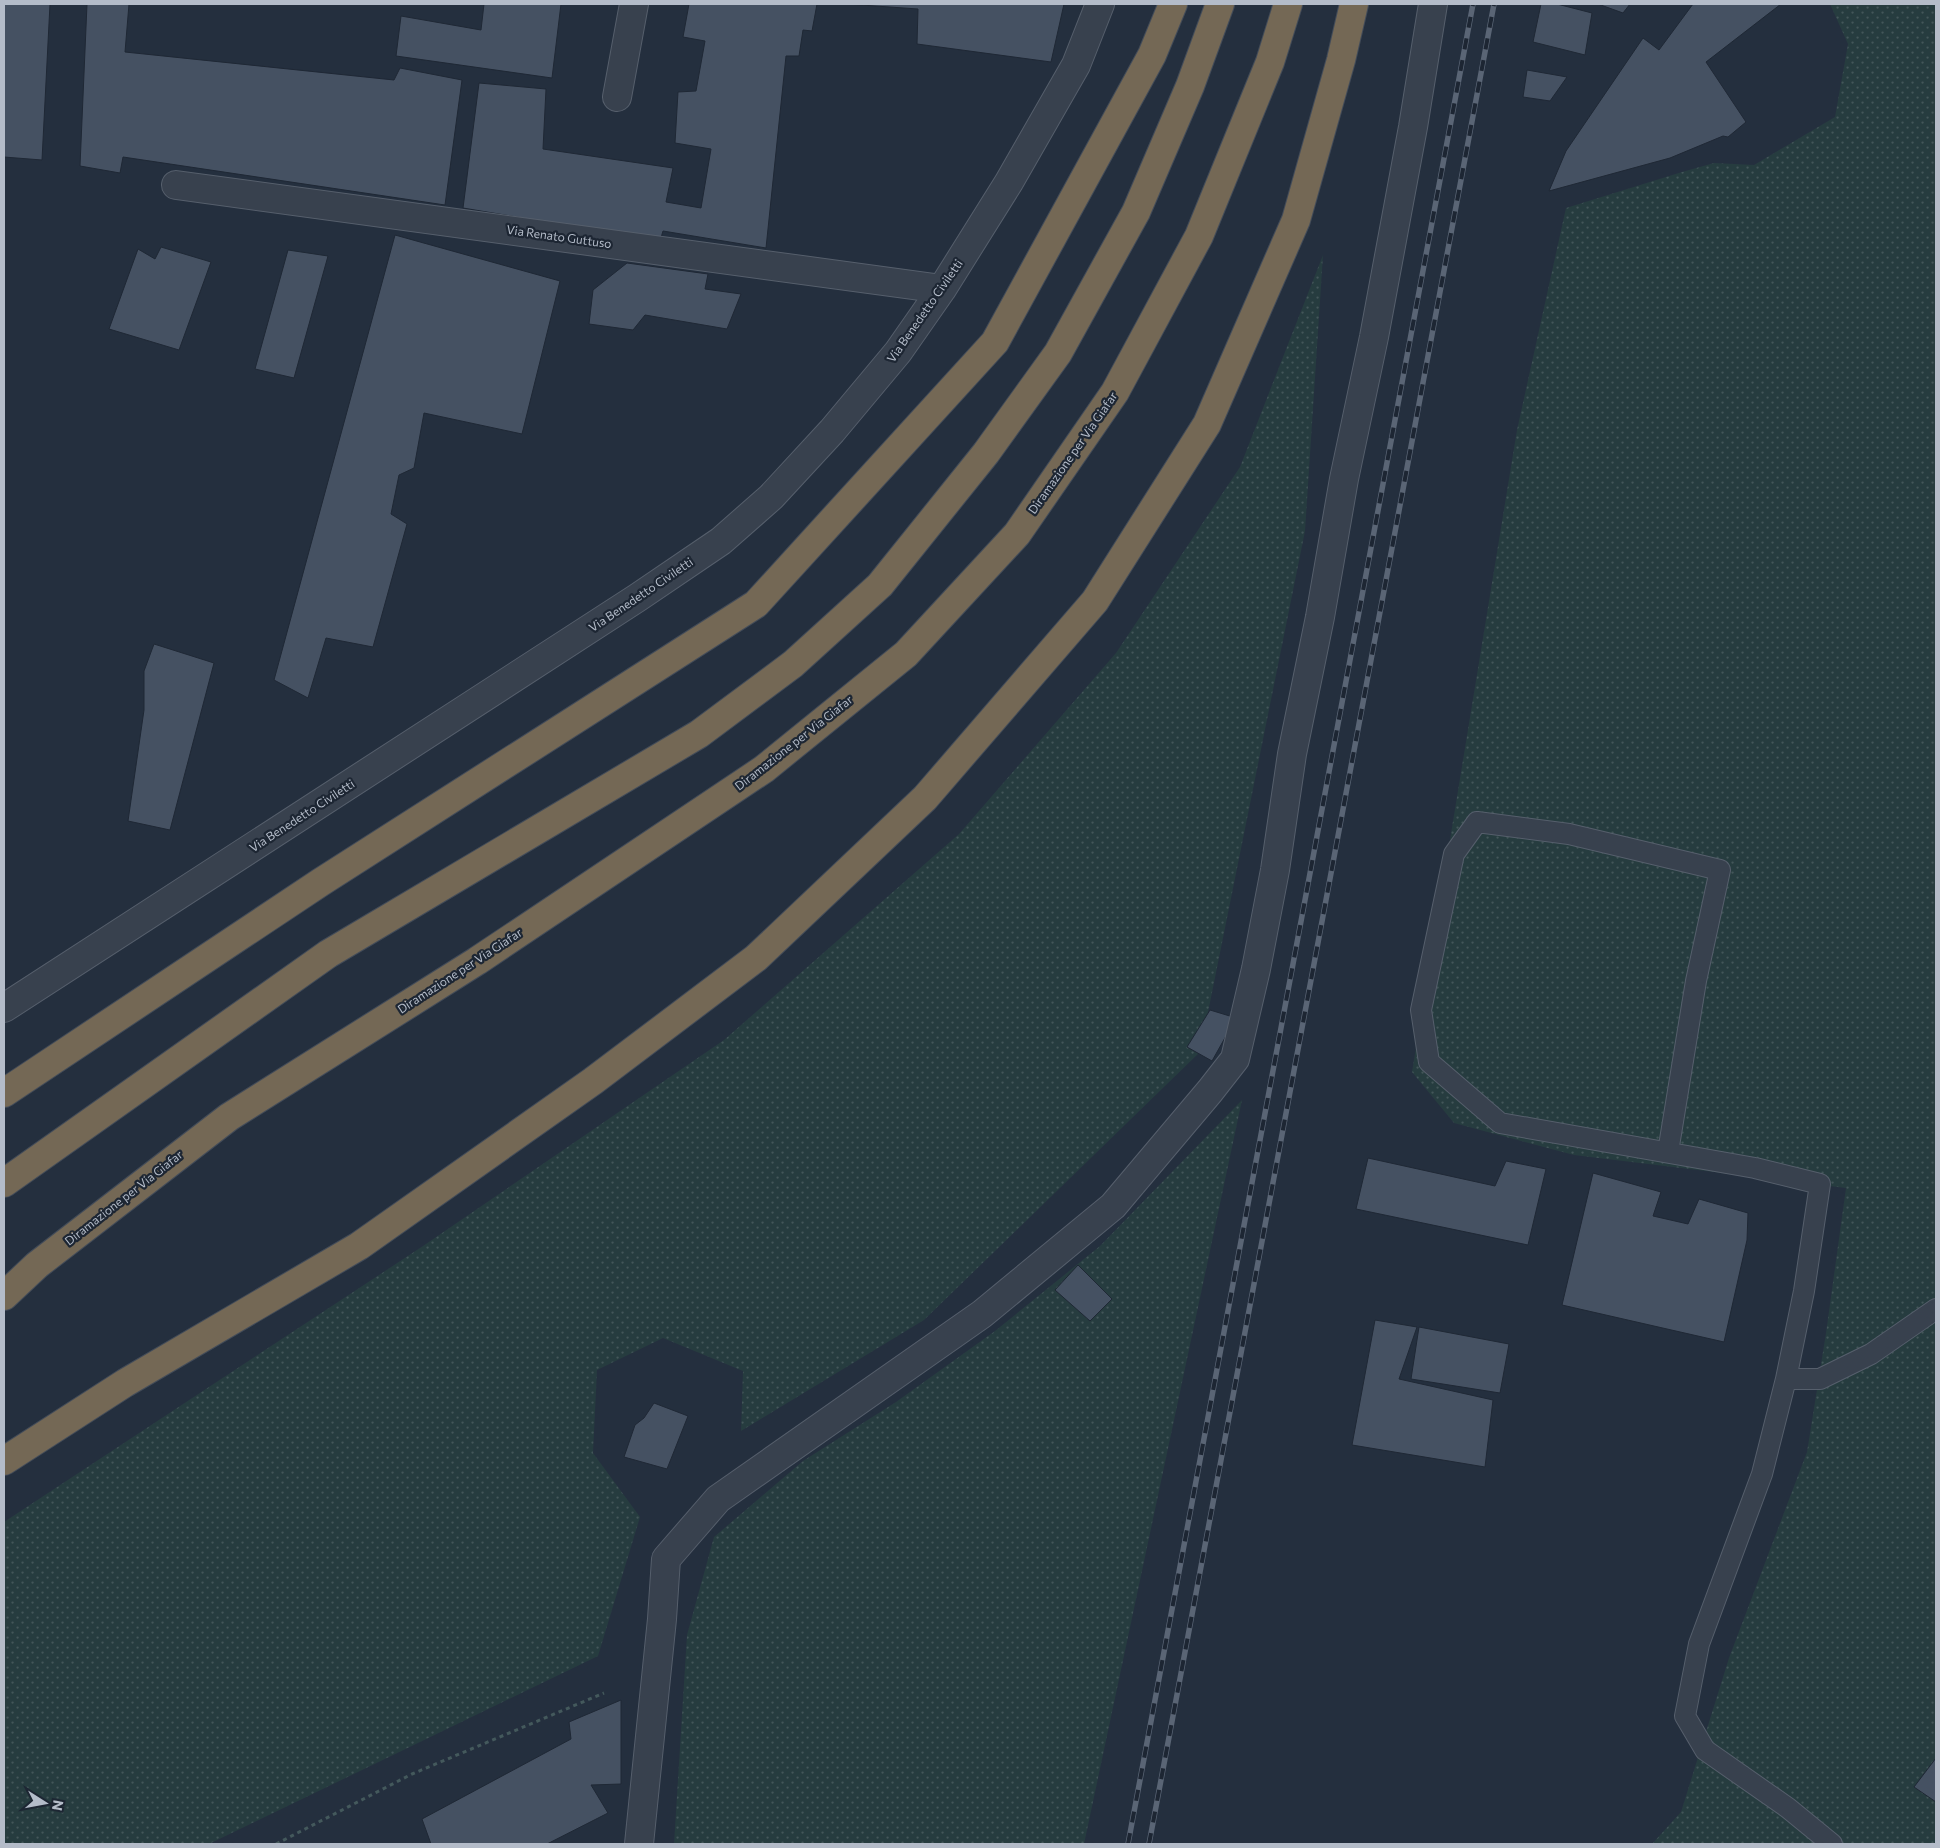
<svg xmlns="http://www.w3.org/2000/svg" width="1940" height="1848" viewBox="0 0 1940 1848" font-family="Commissioner,sans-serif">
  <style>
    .grass { fill: url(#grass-dots) }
    .building { fill: #455162; stroke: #1f2835 }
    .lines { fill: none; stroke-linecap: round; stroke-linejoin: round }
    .lane-casing { stroke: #565f6c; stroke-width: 22 }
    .street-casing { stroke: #565f6c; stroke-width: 30 }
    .highway-casing { stroke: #434c59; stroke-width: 30 }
    .path { stroke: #44595c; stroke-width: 3; stroke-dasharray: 4 4; stroke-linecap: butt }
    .lane { stroke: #38414e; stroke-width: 20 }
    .street { stroke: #38414e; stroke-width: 28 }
    .highway { stroke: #746855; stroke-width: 28 }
    .rail-casing { stroke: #5a6575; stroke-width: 5.5 }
    .rail { stroke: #1d2633; stroke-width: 4; stroke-dasharray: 11; stroke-linecap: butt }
    .labels { text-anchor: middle; stroke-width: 4.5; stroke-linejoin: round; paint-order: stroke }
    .street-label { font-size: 12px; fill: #b4bcc9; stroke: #1d2633 }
  </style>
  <defs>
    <pattern id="grass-dots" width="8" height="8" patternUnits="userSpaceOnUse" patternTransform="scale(1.25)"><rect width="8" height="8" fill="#263c3f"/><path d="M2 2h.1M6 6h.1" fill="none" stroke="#435659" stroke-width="1.8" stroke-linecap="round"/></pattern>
  </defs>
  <rect width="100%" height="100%" fill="#242f3e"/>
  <path class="grass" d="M 1830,4 L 1936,4 L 1936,1844 L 1652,1844 L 1681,1812 L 1729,1658 L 1807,1452 L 1826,1333 L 1846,1188 L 1574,1155 L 1454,1123 L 1412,1072 L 1517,430 L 1566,208 L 1682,172 L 1714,163 L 1754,165 L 1835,117 L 1848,44 Z
    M 1323,255 L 1305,531 L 1200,1052 L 924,1320 L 741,1431 L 743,1371 L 663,1338 L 597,1370 L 593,1453 L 640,1517 L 598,1656 L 209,1844 L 4,1844 L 4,1522 L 423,1246 L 724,1040 L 959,834 L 1116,653 L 1240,467 Z
    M 1242,1100 L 1084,1844 L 674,1844 L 687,1635 L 714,1537 L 803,1461 L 896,1402 L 995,1331 L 1100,1246 Z"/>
  <path class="building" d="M 4,4 L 50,4 L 42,160 L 4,157 Z
    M 87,4 L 129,4 L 125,52 L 394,80 L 400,68 L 462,80 L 445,205 L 123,157 L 120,173 L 80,166 Z
    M 484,4 L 561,4 L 552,78 L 396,56 L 401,16 L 481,30 Z
    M 689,4 L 817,4 L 812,31 L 803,30 L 799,56 L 786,56 L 766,248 L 663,231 L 660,241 L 463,208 L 479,83 L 546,89 L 543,149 L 673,168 L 666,202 L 701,208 L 711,149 L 675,143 L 678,92 L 696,91 L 705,41 L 683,37 Z
    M 847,4 L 1064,4 L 1051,62 L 917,44 L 918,9 Z
    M 1541,4 L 1557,4 L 1592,13 L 1585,55 L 1533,42 Z
    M 1598,4 L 1630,4 L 1623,13 Z
    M 1693,4 L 1781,4 L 1706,62 L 1746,122 L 1728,137 L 1723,136 L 1670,158 L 1549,191 L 1566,151 L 1643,38 L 1659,50 Z
    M 1527,70 L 1567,77 L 1550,101 L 1523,97 Z
    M 395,235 L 560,281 L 522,434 L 424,413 L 414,468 L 399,475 L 391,514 L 407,524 L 373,647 L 326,638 L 308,698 L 274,680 Z
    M 161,247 L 211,262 L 179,350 L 109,329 L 138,249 L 155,259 Z
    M 288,250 L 328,256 L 294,378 L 255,369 Z
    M 627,263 L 708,274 L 705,289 L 741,294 L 727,329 L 645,315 L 633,330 L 589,324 L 593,290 Z
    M 154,644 L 214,663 L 170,830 L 128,821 L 144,710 L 144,671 Z
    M 1210,1010 L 1233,1017 L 1231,1027 L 1212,1061 L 1187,1047 Z
    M 1368,1158 L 1495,1186 L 1506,1161 L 1546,1169 L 1528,1245 L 1356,1209 Z
    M 1593,1173 L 1661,1192 L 1653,1216 L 1688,1224 L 1699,1199 L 1748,1213 L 1747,1240 L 1724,1342 L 1562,1305 Z
    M 1078,1265 L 1112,1299 L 1090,1321 L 1055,1290 Z
    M 1375,1320 L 1417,1327 L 1399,1379 L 1493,1400 L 1485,1467 L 1352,1445 Z
    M 1419,1327 L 1509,1344 L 1500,1393 L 1411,1379 Z
    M 654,1403 L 688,1416 L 667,1469 L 624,1457 L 635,1425 L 644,1418 Z
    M 621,1700 L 621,1784 L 591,1785 L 608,1813 L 547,1844 L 431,1844 L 422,1819 L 571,1739 L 569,1722 Z
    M 1936,1758 L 1936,1802 L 1914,1787 Z"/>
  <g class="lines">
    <defs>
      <path id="lane" d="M 1668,1152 L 1696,981 L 1720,870 L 1569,834 L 1477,822 L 1454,854 L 1421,1010 L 1429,1062 L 1500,1123 L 1755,1168 L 1820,1184 L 1804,1291 L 1786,1379
        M 1832,1844 L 1788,1808 L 1705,1750 L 1685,1716 L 1699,1644 L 1762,1474 L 1786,1379 L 1820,1379 L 1871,1354 L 1936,1309"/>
      <path id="street" d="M 617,97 L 634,4
        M 176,185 L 942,289
        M 4,1008 L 637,598 L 721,541 L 771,497 L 832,431 L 898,352 L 942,289 L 1009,182 L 1076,65 L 1100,4
        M 639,1844 L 662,1619 L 666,1559 L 718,1499 L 982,1314 L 1113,1206 L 1210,1091 L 1235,1059 L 1256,969 L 1275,870 L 1292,754 L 1320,617 L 1344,479 L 1374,337 L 1413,127 L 1433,4"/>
      <path id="highway" d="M 4,1093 L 321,882 L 756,604 L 995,342 L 1152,55 L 1173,4
        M 4,1183 L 328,954 L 699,734 L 793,664 L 880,585 L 986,453 L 1058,353 L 1136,212 L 1190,86 L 1220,4
        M 4,1296 L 37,1265 L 229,1117 L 477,961 L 764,769 L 906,654 L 1017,534 L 1115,392 L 1199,236 L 1270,62 L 1288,4
        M 4,1461 L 125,1383 L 359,1246 L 593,1081 L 756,958 L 925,798 L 1095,601 L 1207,424 L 1296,220 L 1341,60 L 1354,4"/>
    </defs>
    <use href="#lane" class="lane-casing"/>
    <use href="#street" class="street-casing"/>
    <use href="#highway" class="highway-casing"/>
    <path class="path" d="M 276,1844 L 412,1774 L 604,1693"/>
    <use href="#lane" class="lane"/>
    <use href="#street" class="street"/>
    <use href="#highway" class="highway"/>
    <defs>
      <path id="rail" d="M 1128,1844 L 1473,4
        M 1149,1844 L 1494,4"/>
    </defs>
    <use href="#rail" class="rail-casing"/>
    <use href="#rail" class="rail"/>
  </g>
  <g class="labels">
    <g class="street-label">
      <text transform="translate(559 237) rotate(8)" y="4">Via Renato Guttuso</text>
      <text transform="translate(925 311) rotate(-55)" y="4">Via Benedetto Civiletti</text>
      <text transform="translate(1073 453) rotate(-55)" y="4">Diramazione per Via Giafar</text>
      <text transform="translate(641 595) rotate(-34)" y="4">Via Benedetto Civiletti</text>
      <text transform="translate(794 743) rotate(-38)" y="4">Diramazione per Via Giafar</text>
      <text transform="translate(302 816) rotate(-33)" y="4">Via Benedetto Civiletti</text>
      <text transform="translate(460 971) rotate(-33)" y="4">Diramazione per Via Giafar</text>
      <text transform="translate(124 1198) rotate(-38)" y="4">Diramazione per Via Giafar</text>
    </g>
  </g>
  <rect width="1940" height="1848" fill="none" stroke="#b4bcc9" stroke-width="10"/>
  <g transform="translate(45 1803) rotate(101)" stroke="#1d2633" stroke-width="4" paint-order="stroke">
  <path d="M0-4L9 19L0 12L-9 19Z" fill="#b4bcc9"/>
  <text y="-8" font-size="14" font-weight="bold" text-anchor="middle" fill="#b4bcc9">N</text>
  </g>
</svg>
